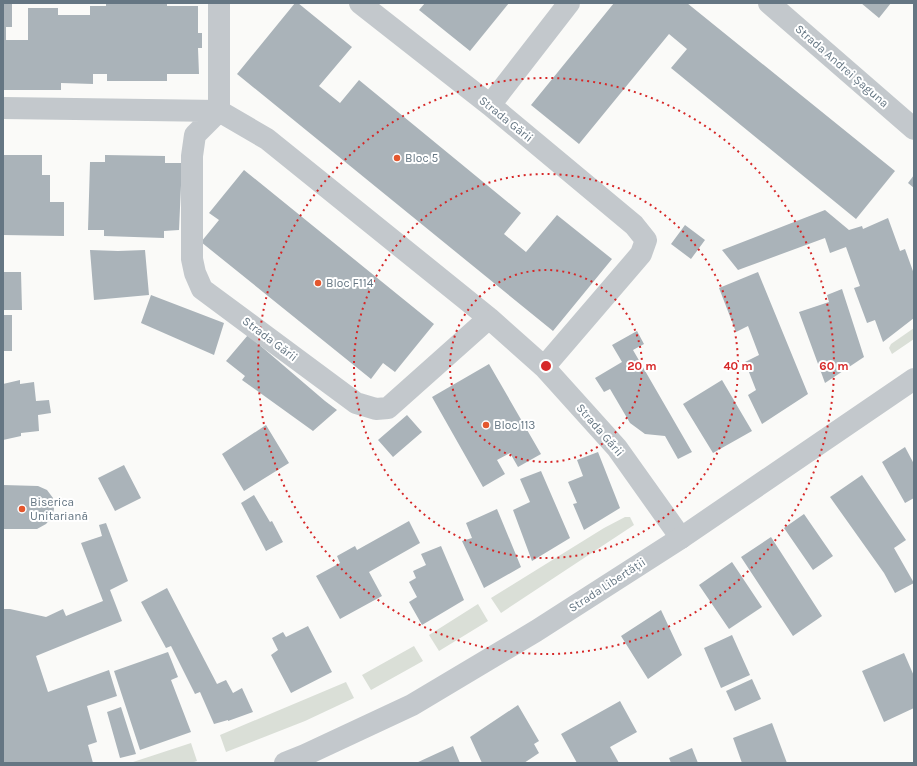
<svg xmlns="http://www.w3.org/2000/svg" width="917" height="766" viewBox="0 0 917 766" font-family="Karla,sans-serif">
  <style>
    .green { fill: #dadfd7 }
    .building { fill: #aab3b9 }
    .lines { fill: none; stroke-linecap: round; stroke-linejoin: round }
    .minor { stroke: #c3c8cc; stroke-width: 22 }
    .tertiary { stroke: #c3c8cc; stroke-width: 22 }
    .ring { fill: none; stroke: #d62828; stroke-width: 2; stroke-dasharray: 2 4 }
    .poi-dot { fill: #e4572e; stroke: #fff; stroke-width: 1.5 }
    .labels { text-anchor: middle; stroke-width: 4; stroke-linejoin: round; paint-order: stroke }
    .street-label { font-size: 12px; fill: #657683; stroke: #fff }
    .poi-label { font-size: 12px; fill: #657683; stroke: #fff; text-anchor: start }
    .centre { fill: #d62828; stroke: #fff; stroke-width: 2 }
    .ring-label { font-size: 12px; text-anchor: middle; font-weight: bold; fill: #d62828; stroke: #fff; stroke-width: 4; stroke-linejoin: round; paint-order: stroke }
  </style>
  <rect width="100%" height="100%" fill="#fafaf8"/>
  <path class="green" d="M 914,328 L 914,339 L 892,354 L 889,348 L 891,344 Z
    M 625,517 L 630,517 L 634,525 L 501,613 L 491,598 L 604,528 Z
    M 478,604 L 488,621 L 439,651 L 429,635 Z
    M 414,646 L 423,661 L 371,690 L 362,675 Z
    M 346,682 L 354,698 L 305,721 L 226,752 L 220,735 Z
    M 191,743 L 197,761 L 191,763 L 130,763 Z"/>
  <path class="building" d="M 3,3 L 12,3 L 12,27 L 6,27 L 6,40 L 28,40 L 28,8 L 58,8 L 58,15 L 90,15 L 90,6 L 106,6 L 106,3 L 167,3 L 167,6 L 198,6 L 198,33 L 202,33 L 202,48 L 198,48 L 199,74 L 167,74 L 167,81 L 107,81 L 107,74 L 93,74 L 93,84 L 61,83 L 61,90 L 3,90 Z
    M 295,3 L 298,3 L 352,47 L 319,86 L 340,103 L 359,80 L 521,213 L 504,234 L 526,252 L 557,215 L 612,259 L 553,331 L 237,74 Z
    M 425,3 L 509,3 L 470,51 L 419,10 Z
    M 614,3 L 687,3 L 895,171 L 856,219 L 671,68 L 687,49 L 669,34 L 579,144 L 531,105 Z
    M 861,3 L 891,3 L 879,18 Z
    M 3,155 L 42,155 L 42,175 L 50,175 L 50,202 L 64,202 L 64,236 L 3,235 Z
    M 105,155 L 165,156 L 165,163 L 182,163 L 179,230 L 164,231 L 164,238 L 104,236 L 104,230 L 88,230 L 90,162 L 105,162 Z
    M 244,170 L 434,324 L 395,372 L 383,363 L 371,379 L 201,242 L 219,220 L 209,213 Z
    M 914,175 L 914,188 L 908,183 Z
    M 825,210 L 849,230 L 862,226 L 863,229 L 888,218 L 900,251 L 905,249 L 914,274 L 914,318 L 883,342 L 875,320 L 867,323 L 854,288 L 860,286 L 846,247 L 830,253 L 825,238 L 738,270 L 722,250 Z
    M 685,225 L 705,240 L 691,259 L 671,244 Z
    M 90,250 L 118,251 L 145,250 L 149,295 L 94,300 Z
    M 3,272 L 21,272 L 22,310 L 3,310 Z
    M 758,272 L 808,394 L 762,424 L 748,395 L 756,390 L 745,362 L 759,355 L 748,326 L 736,332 L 719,288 Z
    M 842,289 L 864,357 L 825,383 L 799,312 L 829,302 L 827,295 Z
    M 151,295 L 224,323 L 214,355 L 141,323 Z
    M 3,315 L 12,315 L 12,351 L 3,351 Z
    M 637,331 L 644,344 L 633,350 L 692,452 L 678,459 L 665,436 L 645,434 L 630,423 L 610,389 L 604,392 L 595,378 L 622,362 L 612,345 Z
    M 248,335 L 325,401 L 337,410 L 313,431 L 242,380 L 245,376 L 226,361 Z
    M 489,364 L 541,454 L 518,467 L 510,453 L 497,460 L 505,474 L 483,487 L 432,397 Z
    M 20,380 L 20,384 L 34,382 L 36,401 L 49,400 L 51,413 L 38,415 L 39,431 L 21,433 L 21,436 L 3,440 L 3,384 Z
    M 722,380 L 752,431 L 713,453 L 683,404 Z
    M 407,415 L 422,432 L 393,457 L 378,440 Z
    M 266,425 L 289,463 L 244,491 L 222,454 Z
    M 905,447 L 914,464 L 914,498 L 905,503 L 882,462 Z
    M 598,452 L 620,508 L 584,530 L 573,504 L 577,503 L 568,482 L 583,476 L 577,460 Z
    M 124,465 L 141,498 L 115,511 L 98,478 Z
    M 541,471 L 570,538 L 532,561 L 513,510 L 530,502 L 520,479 Z
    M 862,475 L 906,540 L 894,548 L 914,583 L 895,593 L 884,573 L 830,497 Z
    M 3,485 L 38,486 L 47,490 L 53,498 L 54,509 L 52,517 L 46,524 L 37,529 L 3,529 Z
    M 254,495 L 270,522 L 272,521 L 283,542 L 266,551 L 241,503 Z
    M 497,509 L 521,567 L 484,588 L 462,541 L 472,538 L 466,523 Z
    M 804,514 L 833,556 L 813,570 L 784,528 Z
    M 409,521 L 420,543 L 369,572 L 382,596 L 340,619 L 316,576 L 340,563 L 337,556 L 355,546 L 357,550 Z
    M 106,523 L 128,581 L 110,590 L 122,621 L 36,656 L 48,692 L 109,670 L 117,696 L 87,706 L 97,742 L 88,745 L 93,763 L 3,763 L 3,609 L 10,609 L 46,617 L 63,609 L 66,616 L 103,601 L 81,543 L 102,536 L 99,525 Z
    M 771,537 L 822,616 L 793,636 L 741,557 Z
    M 441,546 L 464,600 L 422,625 L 409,602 L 417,597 L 409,582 L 416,578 L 413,571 L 426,565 L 421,554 Z
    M 732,562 L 762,607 L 729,629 L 699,585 Z
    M 167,588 L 217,684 L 226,680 L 233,693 L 242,688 L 253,712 L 228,721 L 228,720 L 214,724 L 200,692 L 195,694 L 171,646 L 166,648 L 141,602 Z
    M 661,610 L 682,655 L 648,679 L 621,636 Z
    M 308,626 L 332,672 L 291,693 L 271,655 L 278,650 L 272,638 L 283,632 L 286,637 Z
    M 732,635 L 750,675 L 721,688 L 704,648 Z
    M 168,652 L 178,677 L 171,680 L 191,732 L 140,750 L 114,671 Z
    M 904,653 L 914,676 L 914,708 L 884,722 L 862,671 Z
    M 752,679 L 761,699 L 735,711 L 726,691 Z
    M 620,701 L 637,732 L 610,747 L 619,763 L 577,763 L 561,734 Z
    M 518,705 L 539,741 L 534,744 L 539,753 L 524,763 L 482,763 L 470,737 Z
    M 121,707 L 136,754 L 120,758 L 107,712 Z
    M 772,723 L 787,763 L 742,763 L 733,738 Z
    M 453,746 L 460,763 L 416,763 Z
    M 692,748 L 698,763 L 671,763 L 669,758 Z"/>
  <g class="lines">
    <path class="minor" d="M 219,3 L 219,111 L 195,135 L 192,156 L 192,259 L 195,273 L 202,289 L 356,403 L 376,409 L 388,408 L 489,318
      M 360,3 L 490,105 L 634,225 L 646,240 L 641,254 L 544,367
      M 769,3 L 914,129
      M 490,105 L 569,3
      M 3,108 L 219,111 L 267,139 L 489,318 L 544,367 L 617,448 L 681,538"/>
    <path class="tertiary" d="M 285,763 L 305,755 L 412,705 L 536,631 L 681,538 L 914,379"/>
  </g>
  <g class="ring">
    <circle cx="546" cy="366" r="96"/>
    <circle cx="546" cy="366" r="192"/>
    <circle cx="546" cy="366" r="288"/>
  </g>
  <g class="poi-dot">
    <circle cx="397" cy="158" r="4"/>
    <circle cx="318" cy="283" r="4"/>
    <circle cx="486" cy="425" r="4"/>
    <circle cx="22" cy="509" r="4"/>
  </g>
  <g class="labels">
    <g class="street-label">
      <text transform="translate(842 66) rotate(41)" y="4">Strada Andrei Șaguna</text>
      <text transform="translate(506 119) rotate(39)" y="4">Strada Gării</text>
      <text transform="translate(270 339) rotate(37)" y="4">Strada Gării</text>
      <text transform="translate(600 430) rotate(49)" y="4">Strada Gării</text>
      <text transform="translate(607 585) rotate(-33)" y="4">Strada Libertății</text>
    </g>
    <g class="poi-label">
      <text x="405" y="162">Bloc 5</text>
      <text x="326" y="287">Bloc F114</text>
      <text x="494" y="429">Bloc 113</text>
      <text x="30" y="506">Biserica<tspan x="30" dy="14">Unitariană</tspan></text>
    </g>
  </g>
  <circle cx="546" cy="366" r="6" class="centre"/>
  <g class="ring-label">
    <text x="642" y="370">20 m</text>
    <text x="738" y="370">40 m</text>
    <text x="834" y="370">60 m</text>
  </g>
  <rect width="917" height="766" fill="none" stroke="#657683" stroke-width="8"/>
</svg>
